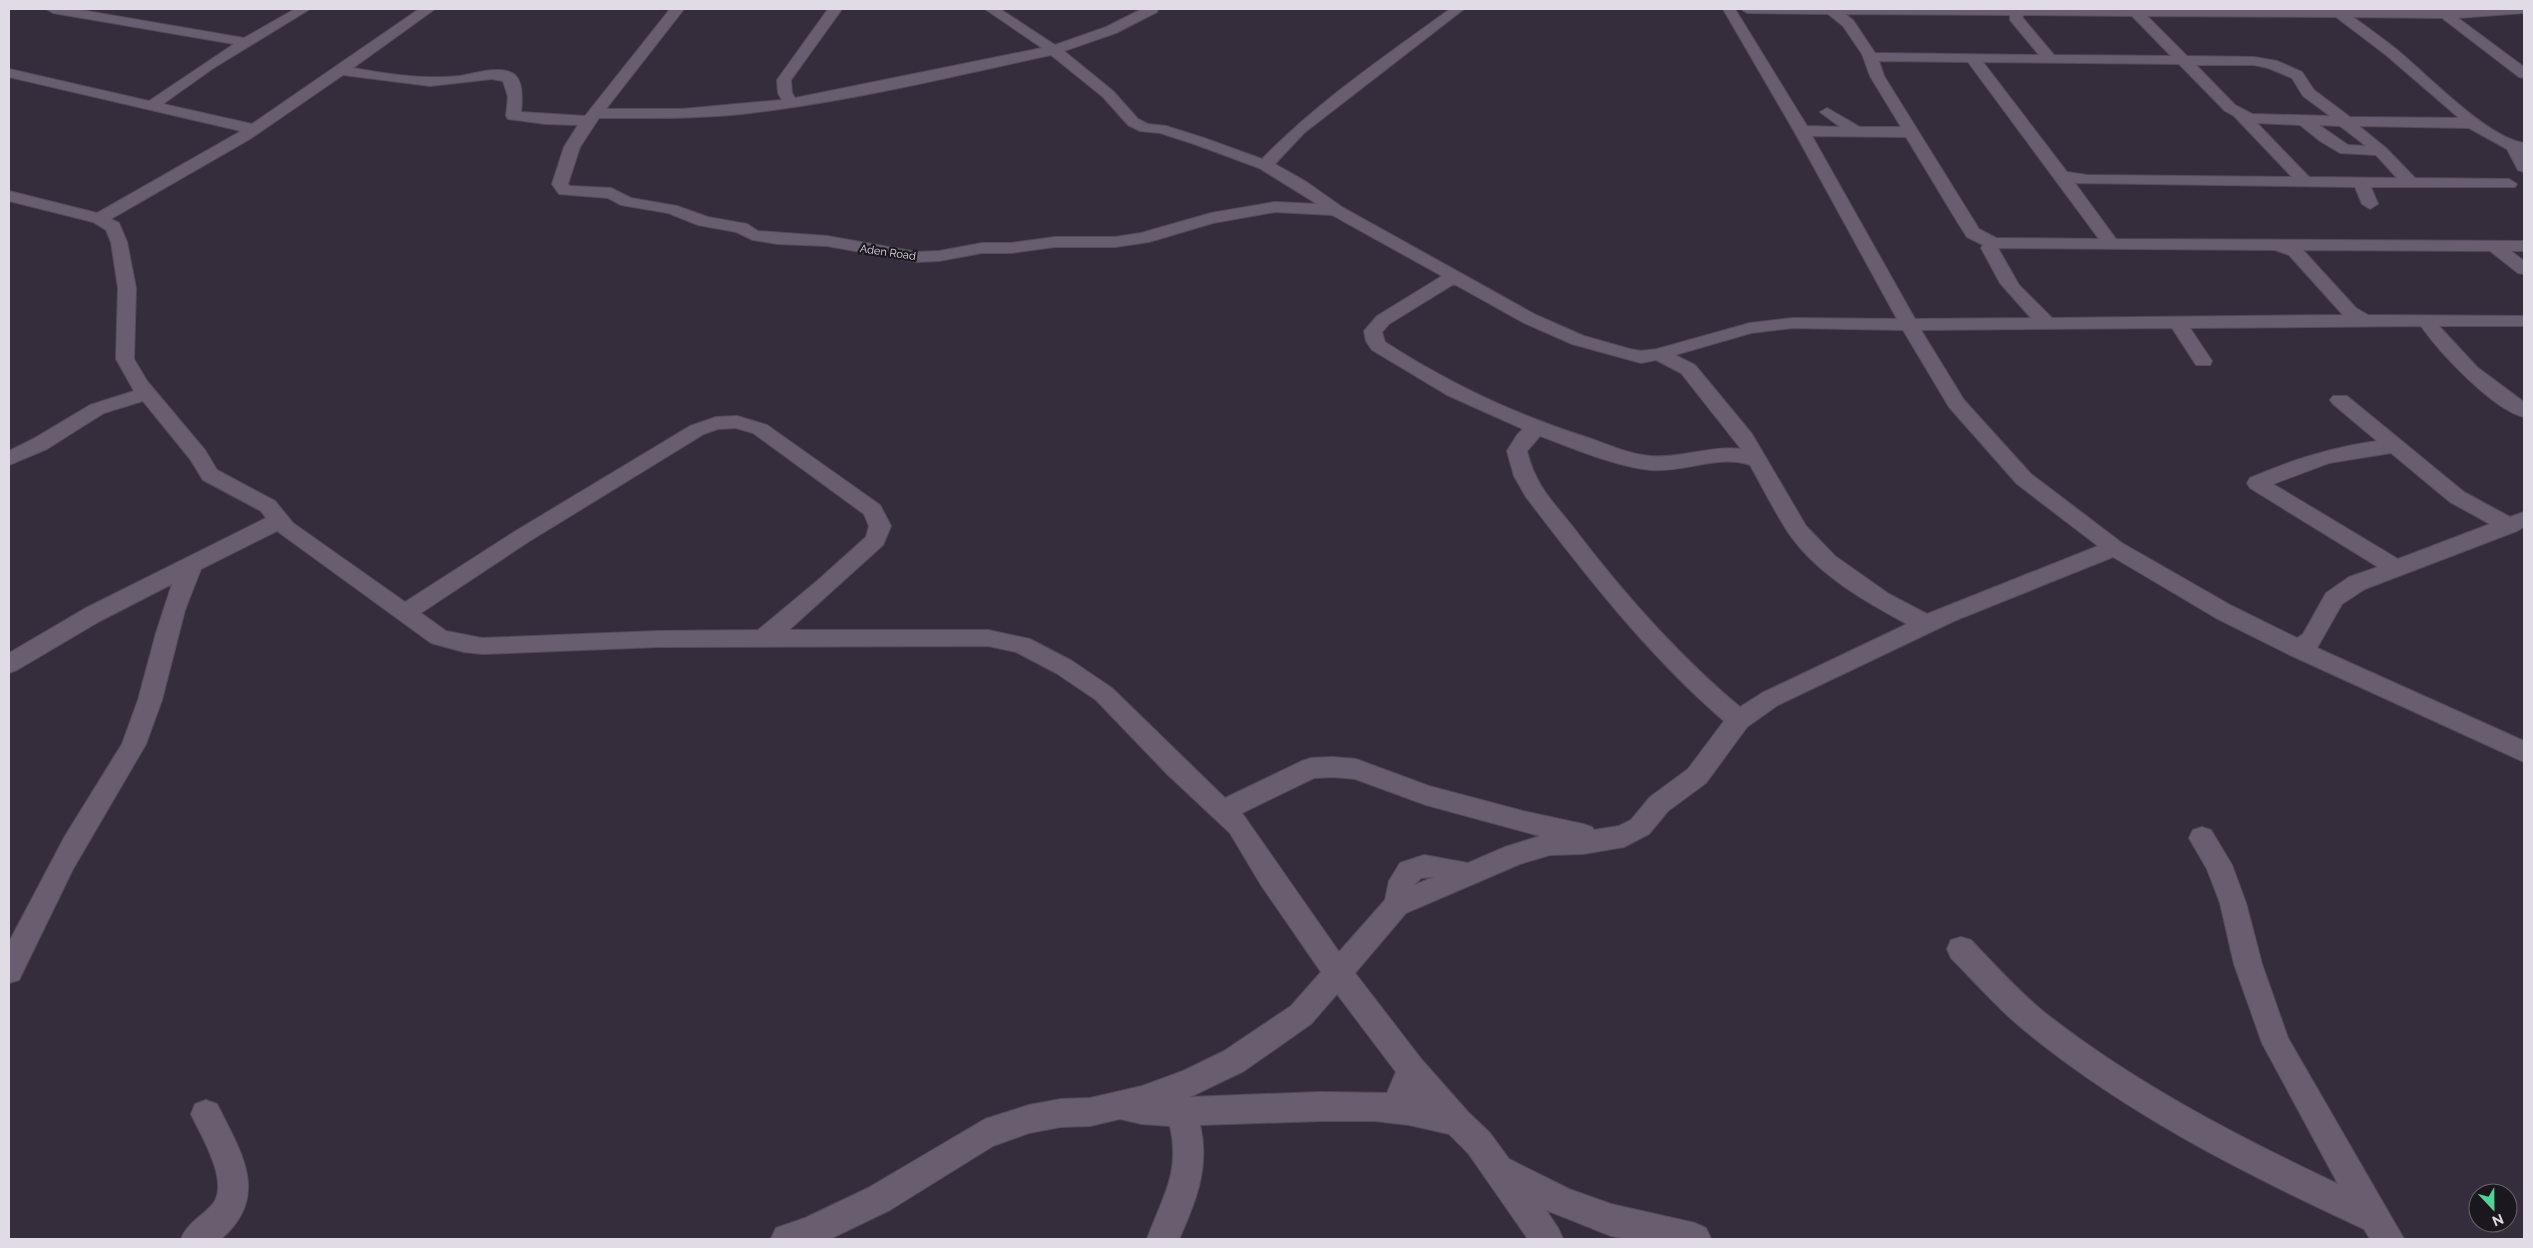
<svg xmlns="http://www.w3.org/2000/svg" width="2533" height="1248" viewBox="0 0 2533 1248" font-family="Raleway,sans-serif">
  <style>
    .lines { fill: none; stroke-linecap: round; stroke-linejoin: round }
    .minor-casing { stroke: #544c59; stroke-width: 2 }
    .minor { fill: #685e70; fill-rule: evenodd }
    .labels { text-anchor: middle; stroke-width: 4.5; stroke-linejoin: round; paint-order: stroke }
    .far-street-label { font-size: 11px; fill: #e1dbe5; stroke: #1b171e }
  </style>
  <rect width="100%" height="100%" fill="#362d3c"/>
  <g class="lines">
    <defs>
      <path id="minor" d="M 46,9 L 75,9 L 244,38 L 295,9 L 310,9 L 212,69 L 163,104 L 252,124 L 419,9 L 435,9 L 353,68 C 388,74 423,80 459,76 C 474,74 502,64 515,75 C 524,83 522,103 521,112 L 585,116 L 670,9 L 684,9 L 606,109 L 682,109 L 782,100 L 778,93 L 777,80 L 828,9 L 842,9 L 791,80 L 792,93 L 795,98 L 1042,48 L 985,9 L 1000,9 L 1055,45 L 1106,27 L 1142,9 L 1158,9 L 1157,12 L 1116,33 L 1064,51 L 1113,91 L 1138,119 L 1148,124 L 1166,126 L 1204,138 L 1262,159 C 1319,101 1385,56 1450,9 L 1464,9 L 1304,133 L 1275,164 L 1305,181 L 1342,207 L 1536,315 L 1584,336 L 1630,349 L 1641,351 L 1657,349 L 1750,323 L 1793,318 L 1897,319 L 1794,131 L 1723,9 L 1735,9 L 1807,126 L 1840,127 L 1820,112 L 1827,108 L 1860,127 L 1901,127 L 1870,76 L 1862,54 L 1843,26 L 1828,14 L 1747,13 L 1741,9 L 2524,9 L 2524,13 L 2458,18 L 2524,67 L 2524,78 L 2519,77 L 2442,18 L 2353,17 C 2368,28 2382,38 2396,49 C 2428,75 2486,137 2524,143 L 2524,172 L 2518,170 L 2507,149 L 2469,128 L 2359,126 L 2386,148 L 2415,178 L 2509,179 L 2517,184 L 2515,187 L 2371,187 L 2378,204 L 2370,209 L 2362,204 L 2355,187 L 2075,183 L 2116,239 L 2524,241 L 2524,251 L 2511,251 L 2524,261 L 2524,274 L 2518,273 L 2490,251 L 2303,250 L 2356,308 L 2368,315 L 2524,316 L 2524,326 L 2439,326 L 2477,367 L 2524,402 L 2524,417 C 2493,410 2439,352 2421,326 L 2190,328 L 2212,361 L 2210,365 L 2196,365 L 2172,328 L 1921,330 L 1964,400 L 2031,474 L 2122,543 L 2232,606 L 2297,638 L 2303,634 L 2326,593 L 2349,577 L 2378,567 L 2250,488 L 2247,483 L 2250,478 C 2291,460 2333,447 2377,441 L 2333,404 L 2330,400 L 2333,396 L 2347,396 L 2464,492 L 2510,517 L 2524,512 L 2524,527 L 2517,531 L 2365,589 L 2342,604 L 2317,648 L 2524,741 L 2524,762 L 2290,655 L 2216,618 L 2113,557 L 1954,621 L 1778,705 L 1747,727 L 1706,783 L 1668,811 L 1649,834 L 1624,847 L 1583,854 L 1550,855 L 1520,864 L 1406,913 L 1355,973 L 1422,1060 L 1468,1112 L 1490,1133 L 1509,1159 L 1569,1189 L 1611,1204 L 1695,1223 L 1706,1228 L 1711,1239 L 1627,1239 L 1611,1236 L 1546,1210 L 1558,1228 L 1563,1239 L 1528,1239 L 1468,1153 L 1449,1134 L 1409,1125 L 1375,1121 L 1321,1121 L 1200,1125 C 1210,1166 1196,1202 1179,1239 L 1147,1239 C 1162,1198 1181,1172 1170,1126 L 1142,1124 L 1120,1119 L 1090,1126 L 1061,1127 L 1029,1133 L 993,1146 L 890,1210 L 830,1239 L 771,1239 L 776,1228 L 805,1218 L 868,1188 L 985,1119 L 1029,1105 L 1061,1099 L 1090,1098 L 1142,1086 L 1183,1071 L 1224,1051 L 1291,1006 L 1321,972 L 1261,885 L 1230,833 L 1167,774 L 1096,700 L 1056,673 L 1016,652 L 988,646 L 658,647 L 482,654 L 464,652 L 431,643 L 277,531 L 201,569 L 185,610 L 162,700 L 146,744 L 73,869 L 19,980 L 9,983 L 9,942 L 65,836 L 122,744 L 138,700 L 156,633 L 172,584 L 100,621 L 17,670 L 9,673 L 9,653 L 84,609 L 266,518 L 261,511 L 203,480 L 190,459 L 143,401 L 104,413 L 47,449 L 9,465 L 9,451 L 33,439 L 90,405 L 134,391 L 116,359 L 118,288 L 111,242 L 106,230 L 93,222 L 9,201 L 9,191 L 97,213 L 241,131 L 9,77 L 9,69 L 149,101 L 234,44 L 53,13 ZM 1845,14 L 2010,15 L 2010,20 L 2039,55 L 1875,53 L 1853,20 ZM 2024,15 L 2132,16 L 2171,56 L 2054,55 L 2022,17 ZM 2147,16 L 2336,17 L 2386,55 L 2459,118 L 2350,117 L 2314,90 L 2302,72 L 2277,61 L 2254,57 L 2187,56 ZM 1051,55 L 1103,97 L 1128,125 L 1140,131 L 1160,133 L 1194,144 L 1259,168 L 1317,204 L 1275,202 L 1211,213 L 1141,233 L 1115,237 L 1055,237 L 1011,243 L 982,243 L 939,251 L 917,252 L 827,236 L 758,231 L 747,224 L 708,217 L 677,206 L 631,198 L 611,188 L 570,186 L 568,184 L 580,147 L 599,118 C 652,118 706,119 758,112 C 856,100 955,76 1051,55 ZM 1879,61 L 1968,62 L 2099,239 L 1996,238 L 1979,229 L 1884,76 ZM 1983,62 L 2179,64 L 2225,111 L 2234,116 L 2292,177 L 2087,175 L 2067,172 ZM 2196,65 L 2254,65 L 2268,68 L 2292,78 L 2303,96 L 2330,116 L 2252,114 L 2235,105 ZM 343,75 L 430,86 L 492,79 L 503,81 L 508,97 L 506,116 L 508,119 L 546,124 L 578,125 L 564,147 L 552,184 L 559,194 L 608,198 L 621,205 L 668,213 L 698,225 L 736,232 L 753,240 L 778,244 L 827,246 L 917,262 L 939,261 L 982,253 L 1011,253 L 1055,247 L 1115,247 L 1149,242 L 1213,223 L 1275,212 L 1332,215 L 1442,276 L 1377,316 L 1364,331 L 1366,341 L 1372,350 L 1447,395 L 1523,429 L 1517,435 L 1507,451 L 1514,476 L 1526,497 C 1587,577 1648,655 1724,721 L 1688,769 L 1650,797 L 1631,820 L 1619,826 L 1594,830 L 1592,827 L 1583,824 L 1523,811 L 1429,786 L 1356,759 L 1333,757 L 1311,758 L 1302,761 L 1225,798 L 1112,688 L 1072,661 L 1030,639 L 988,630 L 789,630 L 883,545 L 891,526 L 880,505 L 767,425 L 737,416 L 716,417 L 690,426 L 514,532 L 405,602 L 293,523 L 275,501 L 217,470 L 205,450 L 147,381 L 134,359 L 136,288 L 127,242 L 119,223 L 111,219 L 250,139 ZM 2257,123 L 2300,125 L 2320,141 L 2340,153 L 2376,155 L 2397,178 L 2309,177 ZM 2319,125 L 2340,126 L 2366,146 L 2348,145 ZM 1812,136 L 1906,137 L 1958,223 L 1967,237 L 1983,245 L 1981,248 L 2000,283 L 2031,318 L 1915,319 ZM 1998,248 L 2275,250 L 2289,255 L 2343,315 L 2052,318 L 2019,285 ZM 1454,284 L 1524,323 L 1572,344 L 1641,363 L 1656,360 L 1681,373 L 1741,449 C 1710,445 1681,459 1650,456 C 1630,454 1611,446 1592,439 C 1518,416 1450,384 1385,342 L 1382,332 L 1389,324 ZM 1793,328 L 1903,330 L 1949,407 L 2017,484 L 2098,546 L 1927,614 L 1889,594 L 1835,556 L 1806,526 L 1752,434 L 1695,365 L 1675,355 L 1751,333 ZM 736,428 L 753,433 L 864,514 L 869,526 L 866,537 L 817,581 L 758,630 L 658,631 L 482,638 L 446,631 L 421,613 L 528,542 L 704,434 L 718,429 ZM 1540,436 C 1573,448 1616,467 1651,470 C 1685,473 1717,454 1750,465 C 1763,488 1775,513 1790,535 C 1817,574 1866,602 1907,624 L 1762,693 L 1740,707 C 1678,655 1625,595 1576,531 C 1554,502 1536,488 1527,451 ZM 2391,453 L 2450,502 L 2490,524 L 2398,559 L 2273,484 L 2329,463 ZM 1333,777 L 1355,779 L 1426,805 L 1540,836 L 1505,847 L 1468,863 L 1424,855 L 1400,863 L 1389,881 L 1385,900 L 1339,952 L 1242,813 L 1314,778 ZM 1434,877 L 1414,885 L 1421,878 ZM 1337,994 L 1396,1072 L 1387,1093 L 1321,1092 L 1190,1097 L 1244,1071 L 1311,1024 Z
        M 2202,827 L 2211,830 L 2232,865 L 2246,903 L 2262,964 L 2288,1038 L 2404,1239 L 2370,1239 L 2364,1229 C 2245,1174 2126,1114 2024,1030 C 1997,1008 1975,982 1951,958 L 1947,949 L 1951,940 L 1961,937 L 1971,940 C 1995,965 2017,990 2044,1012 C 2134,1083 2235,1135 2338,1184 L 2262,1043 L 2234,964 L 2220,903 L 2207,869 L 2189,838 L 2193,830 Z
        M 206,1100 L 217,1104 C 241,1152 271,1196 221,1239 L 181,1239 C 187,1223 201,1217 212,1205 C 231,1183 201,1136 191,1114 L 195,1104 Z"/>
    </defs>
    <use href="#minor" class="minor-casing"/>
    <use href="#minor" class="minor"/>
  </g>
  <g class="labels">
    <g class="far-street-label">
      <text transform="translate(888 252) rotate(8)" y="4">Aden Road</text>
    </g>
  </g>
  <rect width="2533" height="1248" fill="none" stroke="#e1dbe5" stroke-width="20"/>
  <g transform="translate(2493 1208) rotate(158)"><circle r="24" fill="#1b171e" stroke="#6a656e"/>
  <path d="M0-4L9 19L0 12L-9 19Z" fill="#4fd399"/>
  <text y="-8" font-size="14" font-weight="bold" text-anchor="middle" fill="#e1dbe5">N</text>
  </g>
</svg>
